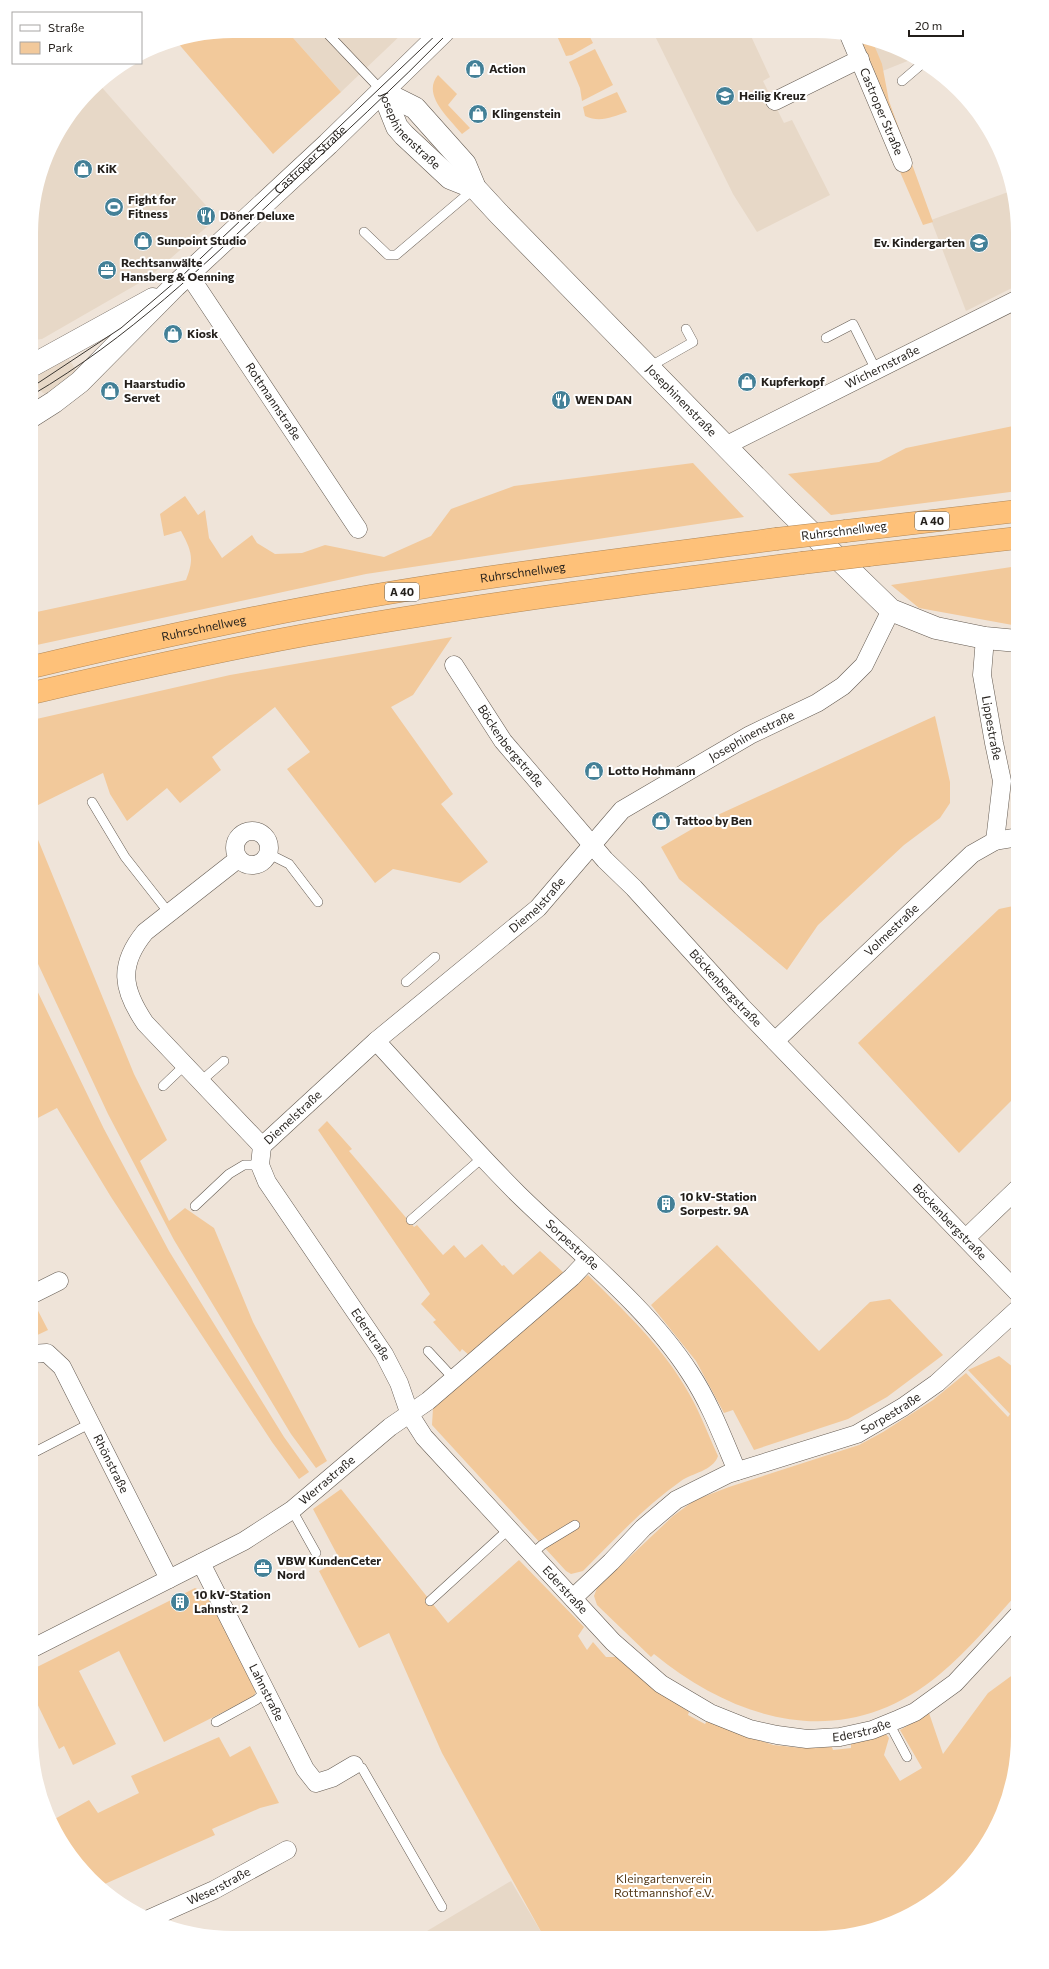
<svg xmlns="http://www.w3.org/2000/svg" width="1049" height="1969" viewBox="0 0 1049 1969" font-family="Commissioner,sans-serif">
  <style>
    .built { fill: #e7d8c7 }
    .green { fill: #f2c99b }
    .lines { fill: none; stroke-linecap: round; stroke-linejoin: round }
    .service-casing { stroke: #645b52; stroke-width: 10 }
    .minor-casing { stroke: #645b52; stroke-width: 19 }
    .tertiary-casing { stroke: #645b52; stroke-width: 23 }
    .secondary-casing { stroke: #645b52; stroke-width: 23 }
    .motorway-casing { stroke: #b18858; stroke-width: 23 }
    .service { stroke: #fff; stroke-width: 9 }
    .minor { stroke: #fff; stroke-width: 18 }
    .tertiary { stroke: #fff; stroke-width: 22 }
    .secondary { stroke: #fff; stroke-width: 22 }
    .motorway { stroke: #fec179; stroke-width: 22 }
    .tram { stroke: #393530; stroke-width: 1 }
    .motorway-bridge-casing { stroke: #b18858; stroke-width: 23; stroke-linecap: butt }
    .motorway-bridge { stroke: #fec179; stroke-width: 22 }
    .labels { text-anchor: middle; stroke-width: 4; stroke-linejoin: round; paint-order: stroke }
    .shield { fill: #fff; stroke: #65625f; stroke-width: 1 }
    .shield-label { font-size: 11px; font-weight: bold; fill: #231f1b }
    .poi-label { font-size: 12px; font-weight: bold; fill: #231f1b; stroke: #fff; text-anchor: start }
    .street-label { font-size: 12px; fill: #231f1b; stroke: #fff }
    .park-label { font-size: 12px; fill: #543918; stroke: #fff }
  </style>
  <rect width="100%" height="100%" fill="#efe4d9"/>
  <path class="built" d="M 287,31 L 404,32 L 341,92 Z
    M 654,34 L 702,34 L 703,37 L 708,34 L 750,34 L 770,77 L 763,81 L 784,123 L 792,120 L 830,195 L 757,232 L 733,194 Z
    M 858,36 L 905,52 L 915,58 L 875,74 Z
    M 98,83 L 217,218 L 148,278 L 42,339 L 33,340 L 33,207 L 52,143 Z
    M 1011,191 L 1018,233 L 1018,285 L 966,311 L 931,220 Z
    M 69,359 L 77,372 L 47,394 L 43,393 L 39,389 L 36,381 L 37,377 L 39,373 Z
    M 511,1881 L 544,1937 L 417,1937 Z"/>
  <path class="green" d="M 233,31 L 287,31 L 341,92 L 273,154 L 177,42 Z
    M 565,33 L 588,33 L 593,43 L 572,55 L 566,56 L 557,36 Z
    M 857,35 L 872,40 L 882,64 L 889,101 L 933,222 L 923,225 L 897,165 Z
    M 595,49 L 613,85 L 582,101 L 580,88 L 569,62 Z
    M 438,75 L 457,94 L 448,105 L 470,128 L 462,134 C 450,119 421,95 438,75 Z
    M 617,92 L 627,112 C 612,117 600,123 585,116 L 583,107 Z
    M 1018,425 L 1018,491 L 831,515 L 788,474 L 879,462 L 906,448 Z
    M 693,463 L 744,517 L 366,574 L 32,646 L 32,613 L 186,580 C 195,558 191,550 181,531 L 164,536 L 160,514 L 185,496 L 198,515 L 205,510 L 209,538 L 222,558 L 252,535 L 257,543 L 275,554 L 302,553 L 325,545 L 384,557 L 431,536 L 451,509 L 514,486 Z
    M 1018,566 L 1018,626 L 919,608 L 891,585 Z
    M 452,637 L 413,695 L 391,707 L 453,794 L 441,804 L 488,862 L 460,883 L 393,869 L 375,883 L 287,769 L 310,752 L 275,707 L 212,757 L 221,770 L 180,803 L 167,788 L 127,821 L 110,794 L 103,773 L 32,808 L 32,720 L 230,675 Z
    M 935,716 L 950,782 L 950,803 L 940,818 L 904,845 L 818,925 L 787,970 L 679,879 L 661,847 L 711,818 Z
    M 32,825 L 134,1074 L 167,1140 L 140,1161 L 169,1221 L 185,1208 L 214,1228 L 253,1322 L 327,1461 L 316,1468 L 291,1434 L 174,1240 L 108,1114 L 32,951 Z
    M 1018,905 L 1018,1094 L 959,1153 L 858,1043 L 999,909 Z
    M 32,980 L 104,1129 L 169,1251 L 284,1437 L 309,1472 L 299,1479 L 272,1442 L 111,1197 L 57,1108 L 32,1121 Z
    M 327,1121 L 352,1149 L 349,1151 L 414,1227 L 417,1225 L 443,1255 L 454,1245 L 465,1258 L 482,1244 L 502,1266 L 504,1265 L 513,1275 L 540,1251 L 565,1274 L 470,1356 L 462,1349 L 460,1352 L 433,1322 L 436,1320 L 421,1304 L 430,1294 L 318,1130 Z
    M 717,1245 L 819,1351 L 870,1302 L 890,1299 L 943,1355 L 887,1397 L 848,1419 L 754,1450 L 733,1410 L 724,1413 L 696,1361 L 651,1305 Z
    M 588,1275 C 622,1309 659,1343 684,1385 C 698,1407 707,1432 718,1456 C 713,1471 692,1473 681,1481 C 644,1507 614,1540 583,1571 L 571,1574 L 566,1571 L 432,1425 L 433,1408 Z
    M 33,1301 L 48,1330 L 31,1338 L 31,1302 Z
    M 999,1356 L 1018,1371 L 1018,1593 C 993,1620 969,1650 940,1674 C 847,1752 741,1725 654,1654 L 651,1657 L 597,1605 L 594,1596 L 597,1588 L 673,1516 L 695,1500 L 729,1487 L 859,1445 L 883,1432 L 933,1400 L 966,1373 L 1008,1417 L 1010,1414 L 968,1370 Z
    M 341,1489 L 448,1623 L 519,1560 L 584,1627 L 578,1636 L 587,1650 L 593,1642 L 606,1657 L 616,1657 L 643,1680 L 689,1712 L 688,1715 L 705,1724 L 707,1721 L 773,1745 L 802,1748 L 832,1747 L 833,1750 L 851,1748 L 851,1744 L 886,1734 L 889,1738 L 884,1755 L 900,1781 L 922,1768 L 900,1730 L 929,1713 L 943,1754 L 988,1693 L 1018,1671 L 1018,1750 L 1007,1801 L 976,1859 L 939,1896 L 881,1927 L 816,1938 L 544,1937 L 442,1753 L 389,1633 L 359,1648 L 319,1571 L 340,1560 L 313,1509 Z
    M 195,1588 L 204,1592 L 215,1610 L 256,1692 L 253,1697 L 164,1742 L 119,1651 L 79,1671 L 116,1744 L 73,1765 L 64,1746 L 59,1749 L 33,1695 L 31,1695 L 31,1670 Z
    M 219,1737 L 230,1757 L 250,1746 L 279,1803 L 260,1808 L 212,1829 L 215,1835 L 98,1887 L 65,1849 L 51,1821 L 89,1800 L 98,1813 L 139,1793 L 131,1776 Z"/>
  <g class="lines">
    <defs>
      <path id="service" d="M 326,32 L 383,92
        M 902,81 L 923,63
        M 364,232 L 388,255 L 396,255 L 475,188
        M 826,338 L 853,324 L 876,370
        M 649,367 L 693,342 L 686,329
        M 92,802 L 125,857 L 169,913
        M 269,854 L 289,864 L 318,902
        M 406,982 L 435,957
        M 200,1082 L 224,1061
        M 163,1086 L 185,1065
        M 195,1206 L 229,1174 L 244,1165 L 260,1165
        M 411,1220 L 482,1158
        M 428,1351 L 454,1379
        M 31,1454 L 91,1423
        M 292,1510 L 316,1553
        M 532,1554 L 542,1545 L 575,1525
        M 430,1601 L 509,1529
        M 216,1722 L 256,1700 L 266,1692
        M 889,1723 L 907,1757
        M 354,1765 L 362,1768 L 442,1907"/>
      <g id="minor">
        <path id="s1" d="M 849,35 L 903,163"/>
        <path d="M 775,101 L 860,59"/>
        <path id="s2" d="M 189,275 L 358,529"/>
        <path id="s3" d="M 725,446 L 1018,299"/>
        <path id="s4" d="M 985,638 L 982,675 L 994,743 L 1002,781 L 995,841"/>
        <path id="s5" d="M 454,665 L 503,741 L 605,860 L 634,888 L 742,1007 L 1018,1293"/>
        <circle cx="252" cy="848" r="17"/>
        <path d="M 238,859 L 145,932 C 118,965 122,989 145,1023 L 262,1146"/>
        <path id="s6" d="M 376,1041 C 423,1092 469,1145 518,1194 C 575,1250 647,1306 690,1373 C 710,1403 723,1438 737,1471"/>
        <path id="s7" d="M 775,1041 L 972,854 L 995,841 L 1018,837"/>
        <path id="s8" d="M 262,1146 L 260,1165 L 267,1182 L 384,1354 L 399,1383 L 410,1415 L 424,1437 L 613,1642 L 661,1684 L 710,1713 L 750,1729 L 777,1735 L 807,1739 L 840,1737 L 872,1730 L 899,1719 L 915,1712 L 955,1683 L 1018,1615"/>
        <path id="s9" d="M 262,1146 L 376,1041 L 538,908 L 622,810 L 750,735 L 817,703 L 843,686 L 864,665 L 891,610"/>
        <path d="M 966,1238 L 1018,1188"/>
        <path d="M 31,1295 L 59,1281"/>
        <path id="s10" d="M 31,1354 L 47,1353 L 62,1367 L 169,1579"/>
        <path id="s11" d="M 201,1563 L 305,1769 L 316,1783 L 332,1778 L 354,1765"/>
        <path id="s12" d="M 573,1598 L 611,1562 L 643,1528 L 676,1500 L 728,1474 L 857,1434 L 903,1407 L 937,1383 L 1018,1309"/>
        <path id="s13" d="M 31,1649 L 244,1541 L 292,1510 L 390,1427 L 428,1401 L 572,1277 L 588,1260"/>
        <path id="s14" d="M 149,1919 L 214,1890 L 287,1850"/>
      </g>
      <g id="tertiary">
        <path id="s15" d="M 383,92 L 415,108 L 465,164 L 475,188 L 499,214 L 789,511 L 891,610 L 936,628 L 985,638 L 1018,641"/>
        <path id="s16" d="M 383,92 L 397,127 L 404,135 L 450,178 L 475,188"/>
      </g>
      <g id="secondary">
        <path d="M 33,365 L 153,299"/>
        <path id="s17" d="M 32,416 L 54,402 L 80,382 L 175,286 L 328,144 L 443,32"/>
      </g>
      <g id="motorway">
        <path d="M 846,531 L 1018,511"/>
        <path d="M 869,555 L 1018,538"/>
        <path id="s18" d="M 32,667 C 137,642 242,619 348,600 C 490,575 633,558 776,539"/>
        <path d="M 32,693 C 123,672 213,652 305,635 C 470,605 636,584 802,563"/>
      </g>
    </defs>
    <use href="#service" class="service-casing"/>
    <use href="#minor" class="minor-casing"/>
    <use href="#tertiary" class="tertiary-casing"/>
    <use href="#secondary" class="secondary-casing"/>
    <use href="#motorway" class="motorway-casing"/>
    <use href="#service" class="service"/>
    <use href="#minor" class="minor"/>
    <use href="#tertiary" class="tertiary"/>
    <use href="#secondary" class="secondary"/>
    <use href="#motorway" class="motorway"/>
    <path class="tram" d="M 32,387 L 121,328 L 182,276 L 439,32
      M 32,395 C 129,338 204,265 285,189 C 340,137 396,86 449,32"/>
    <defs>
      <path id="motorway-bridge" d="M 776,539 L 846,531
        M 802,563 L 869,555"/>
    </defs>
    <use href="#motorway-bridge" class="motorway-bridge-casing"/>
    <use href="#motorway-bridge" class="motorway-bridge"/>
  </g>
  <defs>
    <symbol id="shop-disc" viewBox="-11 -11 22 22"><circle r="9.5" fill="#438097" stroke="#fff"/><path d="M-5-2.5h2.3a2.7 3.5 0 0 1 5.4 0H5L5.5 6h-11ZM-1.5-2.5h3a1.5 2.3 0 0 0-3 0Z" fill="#fff"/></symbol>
    <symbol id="school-disc" viewBox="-11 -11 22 22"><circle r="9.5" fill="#438097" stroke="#fff"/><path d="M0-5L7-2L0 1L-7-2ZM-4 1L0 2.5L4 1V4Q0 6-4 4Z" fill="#fff"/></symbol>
    <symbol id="stadium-disc" viewBox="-11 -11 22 22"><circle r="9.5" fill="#438097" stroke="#fff"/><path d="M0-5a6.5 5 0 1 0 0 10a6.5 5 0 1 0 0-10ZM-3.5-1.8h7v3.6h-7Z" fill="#fff"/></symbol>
    <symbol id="restaurant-disc" viewBox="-11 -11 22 22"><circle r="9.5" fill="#438097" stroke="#fff"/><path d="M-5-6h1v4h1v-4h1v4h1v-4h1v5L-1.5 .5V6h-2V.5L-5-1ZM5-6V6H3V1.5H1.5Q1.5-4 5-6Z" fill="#fff"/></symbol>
    <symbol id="office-disc" viewBox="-11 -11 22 22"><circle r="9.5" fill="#438097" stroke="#fff"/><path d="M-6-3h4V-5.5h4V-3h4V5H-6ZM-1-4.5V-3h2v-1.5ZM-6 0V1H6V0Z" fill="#fff"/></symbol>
    <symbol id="building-disc" viewBox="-11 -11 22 22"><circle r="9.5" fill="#438097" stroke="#fff"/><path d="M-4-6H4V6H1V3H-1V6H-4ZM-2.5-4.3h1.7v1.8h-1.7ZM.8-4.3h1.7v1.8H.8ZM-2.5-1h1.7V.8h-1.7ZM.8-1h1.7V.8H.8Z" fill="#fff"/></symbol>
  </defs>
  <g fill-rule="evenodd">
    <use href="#shop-disc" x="464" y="58" width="22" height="22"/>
    <use href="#school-disc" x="714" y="85" width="22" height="22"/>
    <use href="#shop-disc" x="467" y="103" width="22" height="22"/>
    <use href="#shop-disc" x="72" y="158" width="22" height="22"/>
    <use href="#stadium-disc" x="103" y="196" width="22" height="22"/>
    <use href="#restaurant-disc" x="195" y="205" width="22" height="22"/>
    <use href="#shop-disc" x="132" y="230" width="22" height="22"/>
    <use href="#school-disc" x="968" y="232" width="22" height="22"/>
    <use href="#office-disc" x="96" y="259" width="22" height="22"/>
    <use href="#shop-disc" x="162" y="323" width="22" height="22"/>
    <use href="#shop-disc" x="736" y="371" width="22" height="22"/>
    <use href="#shop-disc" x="99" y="380" width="22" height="22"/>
    <use href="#restaurant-disc" x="550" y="389" width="22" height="22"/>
    <use href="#shop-disc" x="583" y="760" width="22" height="22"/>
    <use href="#shop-disc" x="650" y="810" width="22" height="22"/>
    <use href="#building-disc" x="655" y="1193" width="22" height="22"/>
    <use href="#office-disc" x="252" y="1557" width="22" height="22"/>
    <use href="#building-disc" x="169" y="1591" width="22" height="22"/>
  </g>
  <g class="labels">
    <g class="shield">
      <rect x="915" y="512" width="34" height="18" rx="3"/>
      <rect x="385" y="583" width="34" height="18" rx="3"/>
    </g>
    <g class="shield-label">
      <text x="932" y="525">A 40</text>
      <text x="402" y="596">A 40</text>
    </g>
    <g class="poi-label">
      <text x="489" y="73">Action</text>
      <text x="739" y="100">Heilig Kreuz</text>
      <text x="492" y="118">Klingenstein</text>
      <text x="97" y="173">KiK</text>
      <text x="128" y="204">Fight for<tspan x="128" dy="14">Fitness</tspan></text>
      <text x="220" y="220">Döner Deluxe</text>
      <text x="157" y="245">Sunpoint Studio</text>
      <text x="965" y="247" text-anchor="end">Ev. Kindergarten</text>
      <text x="121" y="267">Rechtsanwälte<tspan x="121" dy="14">Hansberg &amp; Oenning</tspan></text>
      <text x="187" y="338">Kiosk</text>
      <text x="761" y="386">Kupferkopf</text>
      <text x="124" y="388">Haarstudio<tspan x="124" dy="14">Servet</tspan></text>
      <text x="575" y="404">WEN DAN</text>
      <text x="608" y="775">Lotto Hohmann</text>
      <text x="675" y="825">Tattoo by Ben</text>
      <text x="680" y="1201">10 kV-Station<tspan x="680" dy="14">Sorpestr. 9A</tspan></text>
      <text x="277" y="1565">VBW KundenCeter<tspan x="277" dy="14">Nord</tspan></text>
      <text x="194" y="1599">10 kV-Station<tspan x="194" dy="14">Lahnstr. 2</tspan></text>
    </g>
    <g class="street-label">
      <text dy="4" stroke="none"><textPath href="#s1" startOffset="83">Castroper Straße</textPath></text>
      <text dy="4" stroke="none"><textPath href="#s16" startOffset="48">Josephinenstraße</textPath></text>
      <text dy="4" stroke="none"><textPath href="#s17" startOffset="379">Castroper Straße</textPath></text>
      <text dy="4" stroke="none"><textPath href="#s3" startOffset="176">Wichernstraße</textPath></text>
      <text dy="4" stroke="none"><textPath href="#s2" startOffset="152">Rottmannstraße</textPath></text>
      <text dy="4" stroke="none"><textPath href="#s15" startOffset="433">Josephinenstraße</textPath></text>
      <text transform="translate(844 531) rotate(-7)" y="4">Ruhrschnellweg</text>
      <text dy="4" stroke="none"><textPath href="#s18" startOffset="500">Ruhrschnellweg</textPath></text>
      <text dy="4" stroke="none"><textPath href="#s18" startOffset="176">Ruhrschnellweg</textPath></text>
      <text dy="4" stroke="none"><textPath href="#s4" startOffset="91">Lippestraße</textPath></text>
      <text dy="4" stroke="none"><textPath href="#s9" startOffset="643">Josephinenstraße</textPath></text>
      <text dy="4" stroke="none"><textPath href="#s5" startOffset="99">Böckenbergstraße</textPath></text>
      <text dy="4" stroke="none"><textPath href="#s9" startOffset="366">Diemelstraße</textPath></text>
      <text dy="4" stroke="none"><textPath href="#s7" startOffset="161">Volmestraße</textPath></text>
      <text dy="4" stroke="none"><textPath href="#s5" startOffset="423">Böckenbergstraße</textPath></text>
      <text dy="4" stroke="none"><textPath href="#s9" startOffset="42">Diemelstraße</textPath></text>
      <text dy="4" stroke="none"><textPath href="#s5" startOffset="747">Böckenbergstraße</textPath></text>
      <text dy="4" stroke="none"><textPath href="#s6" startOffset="283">Sorpestraße</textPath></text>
      <text dy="4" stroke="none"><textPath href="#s8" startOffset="222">Ederstraße</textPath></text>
      <text dy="4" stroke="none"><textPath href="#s12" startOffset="375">Sorpestraße</textPath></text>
      <text dy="4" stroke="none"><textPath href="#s10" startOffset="145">Rhönstraße</textPath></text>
      <text dy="4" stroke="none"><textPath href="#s13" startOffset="342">Werrastraße</textPath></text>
      <text dy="4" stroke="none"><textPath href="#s8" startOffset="546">Ederstraße</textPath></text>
      <text dy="4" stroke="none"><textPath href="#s11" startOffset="145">Lahnstraße</textPath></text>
      <text dy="4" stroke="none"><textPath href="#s8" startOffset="894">Ederstraße</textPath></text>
      <text dy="4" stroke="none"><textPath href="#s14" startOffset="77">Weserstraße</textPath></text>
    </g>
    <g class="park-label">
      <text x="664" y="1883">Kleingartenverein<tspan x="664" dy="14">Rottmannshof e.V.</tspan></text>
    </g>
  </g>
  <path d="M0 0H1049V1969H0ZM233 38H816A195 195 0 0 1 1011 233V1736A195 195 0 0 1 816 1931H233A195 195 0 0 1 38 1736V233A195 195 0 0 1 233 38Z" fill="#fff" fill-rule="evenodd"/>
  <rect x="12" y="12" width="130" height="52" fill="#ffffff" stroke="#a7a5a4"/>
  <rect x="20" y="25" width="20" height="6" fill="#ffffff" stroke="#a7a5a4"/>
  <text x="48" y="32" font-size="12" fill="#231f1b">Straße</text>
  <rect x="20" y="42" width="20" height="12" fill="#f2c99b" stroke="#a7a5a4"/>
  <text x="48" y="52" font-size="12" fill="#231f1b">Park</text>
  <path d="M909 30v6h54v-6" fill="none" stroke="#231f1b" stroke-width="2"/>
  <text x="915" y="30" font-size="12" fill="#231f1b" stroke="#ffffff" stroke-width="3" paint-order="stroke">20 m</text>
</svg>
